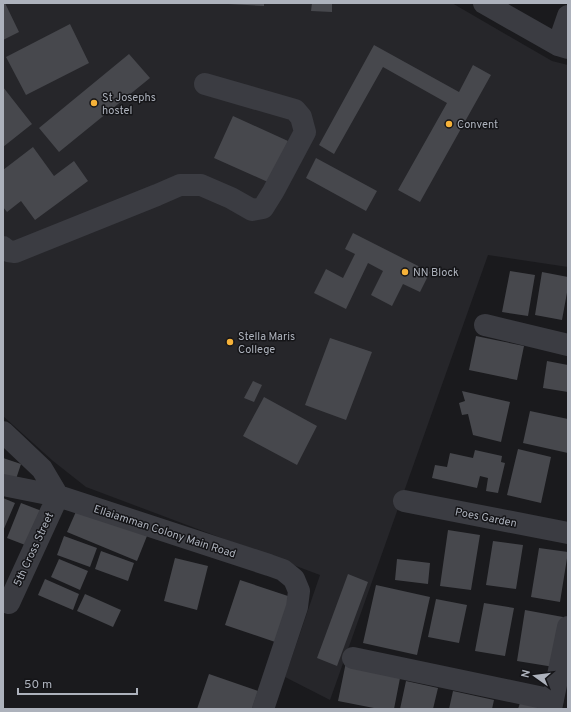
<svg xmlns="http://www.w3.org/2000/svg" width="571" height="712" viewBox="0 0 571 712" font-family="Overpass,sans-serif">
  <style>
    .built { fill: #26262a }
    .building { fill: #47484d }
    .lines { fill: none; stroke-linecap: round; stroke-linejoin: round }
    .minor { stroke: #3b3c42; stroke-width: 22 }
    .poi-dot { fill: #f6b239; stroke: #151518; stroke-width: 1.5 }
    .labels { text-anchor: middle; stroke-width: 3; stroke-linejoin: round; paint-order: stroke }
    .poi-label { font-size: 11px; fill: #adb2bc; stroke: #151518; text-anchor: start }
    .street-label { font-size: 11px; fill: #adb2bc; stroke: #151518 }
  </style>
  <rect width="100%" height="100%" fill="#1a1a1d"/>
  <path class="built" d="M 3,3 L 452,3 L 552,61 L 568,65 L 568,267 L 488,255 L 330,700 L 285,677 L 320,575 L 86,487 L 53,461 L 3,416 Z"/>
  <path class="building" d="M 3,3 L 5,3 L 19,32 L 3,40 Z
    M 228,3 L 264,3 L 264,6 L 228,4 Z
    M 312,3 L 332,3 L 332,12 L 311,11 Z
    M 70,24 L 89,63 L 26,95 L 6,57 Z
    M 374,45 L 459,92 L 473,65 L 491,75 L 420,202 L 398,190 L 447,103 L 383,67 L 334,154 L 319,145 Z
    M 129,54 L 150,78 L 59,152 L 39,128 Z
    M 3,87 L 32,124 L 3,147 Z
    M 233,116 L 288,141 L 270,183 L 214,158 Z
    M 33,147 L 54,176 L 74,161 L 88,181 L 35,220 L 21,201 L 7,212 L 3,207 L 3,170 Z
    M 316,158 L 377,191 L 366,211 L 306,178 Z
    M 353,233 L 430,272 L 420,292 L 403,284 L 392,306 L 371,295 L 383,271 L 368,263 L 346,309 L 314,293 L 326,269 L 343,278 L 355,254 L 345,249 Z
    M 510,271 L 535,275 L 528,316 L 502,312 Z
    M 542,272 L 568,277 L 568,287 L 562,320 L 535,315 Z
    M 476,336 L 524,346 L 517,380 L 469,370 Z
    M 330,338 L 372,352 L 346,420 L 305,405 Z
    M 547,361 L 568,365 L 568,392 L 543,388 Z
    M 253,381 L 262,385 L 254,402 L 244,398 Z
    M 462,391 L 510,402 L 501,442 L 473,435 L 468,414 L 462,415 L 459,403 L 465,401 Z
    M 264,397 L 317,426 L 297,465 L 243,436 Z
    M 530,411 L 568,419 L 568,453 L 523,443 Z
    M 518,449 L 551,457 L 541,503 L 507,495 Z
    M 475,450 L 502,456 L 501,462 L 505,463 L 498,493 L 486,491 L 488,478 L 480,476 L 477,488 L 432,478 L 435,465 L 447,467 L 450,453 L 473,458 Z
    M 3,458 L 21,464 L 15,482 L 3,478 Z
    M 3,498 L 15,503 L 3,531 Z
    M 21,503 L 47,513 L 33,548 L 7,538 Z
    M 78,507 L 147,536 L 137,561 L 67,532 Z
    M 448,530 L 480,535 L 471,590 L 440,586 Z
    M 64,536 L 97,548 L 90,567 L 57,555 Z
    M 493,541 L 523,545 L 516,589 L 486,585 Z
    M 539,548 L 568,552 L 560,602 L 531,597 Z
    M 101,551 L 134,563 L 128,581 L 95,569 Z
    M 175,558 L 208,566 L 197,610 L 164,601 Z
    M 59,559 L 88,571 L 80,590 L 51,577 Z
    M 397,559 L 430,563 L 428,584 L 395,580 Z
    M 348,574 L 368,582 L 337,666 L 317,658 Z
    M 45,579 L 79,594 L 73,610 L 38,595 Z
    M 240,580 L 294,598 L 278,643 L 225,625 Z
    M 376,585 L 430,597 L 417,655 L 363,643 Z
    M 85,594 L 121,610 L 113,627 L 77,611 Z
    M 436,599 L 467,605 L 459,643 L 428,637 Z
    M 484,603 L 514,608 L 505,656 L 475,651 Z
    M 525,610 L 563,617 L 554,667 L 517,661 Z
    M 346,662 L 401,673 L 394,709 L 379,709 L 338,701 Z
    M 209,674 L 258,691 L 252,709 L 197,709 Z
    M 406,681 L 438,688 L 433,709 L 400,709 Z
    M 453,691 L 494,700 L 492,709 L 449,709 Z
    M 520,703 L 541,708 L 541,709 L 518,709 Z"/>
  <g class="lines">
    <path class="minor" d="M 484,3 L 558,45 L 568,48
      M 558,45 L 568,16
      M 3,247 L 8,251 L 15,252 L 157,195 L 180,185 L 201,185 L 231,198 L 252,210 L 263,208 L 273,192 L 305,132 L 301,117 L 295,110 L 205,84
      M 485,325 L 568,345
      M 3,432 L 42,469 L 58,496 L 9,603 L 3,601
      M 3,485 L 58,496 L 269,565 L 283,570 L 294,579 L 299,591 L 297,607 L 263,709
      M 404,501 L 568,533
      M 353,658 L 553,700
      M 551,709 L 568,627"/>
  </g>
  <g class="poi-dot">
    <circle cx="94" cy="103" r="4"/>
    <circle cx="449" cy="124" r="4"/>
    <circle cx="405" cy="272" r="4"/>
    <circle cx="230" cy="342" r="4"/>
  </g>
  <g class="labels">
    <g class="poi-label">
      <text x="102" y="101">St Josephs<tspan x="102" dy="13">hostel</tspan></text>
      <text x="457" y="128">Convent</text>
      <text x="413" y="276">NN Block</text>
      <text x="238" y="340">Stella Maris<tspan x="238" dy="13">College</tspan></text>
    </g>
    <g class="street-label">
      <text transform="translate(486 517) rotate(11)" y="4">Poes Garden</text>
      <text transform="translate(165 531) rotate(18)" y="4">Ellaiamman Colony Main Road</text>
      <text transform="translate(33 549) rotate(-65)" y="4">5th Cross Street</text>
    </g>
  </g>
  <rect width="571" height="712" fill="none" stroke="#adb2bc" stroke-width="8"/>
  <g transform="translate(535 676) rotate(284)" stroke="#151518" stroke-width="3" paint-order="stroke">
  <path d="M0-3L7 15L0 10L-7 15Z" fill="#adb2bc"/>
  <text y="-6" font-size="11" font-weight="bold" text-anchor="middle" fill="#adb2bc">N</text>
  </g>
  <path d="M18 688v6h119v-6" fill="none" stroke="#adb2bc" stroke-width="2"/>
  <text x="24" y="688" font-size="12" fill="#adb2bc" stroke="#151518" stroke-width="3" paint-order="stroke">50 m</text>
</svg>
